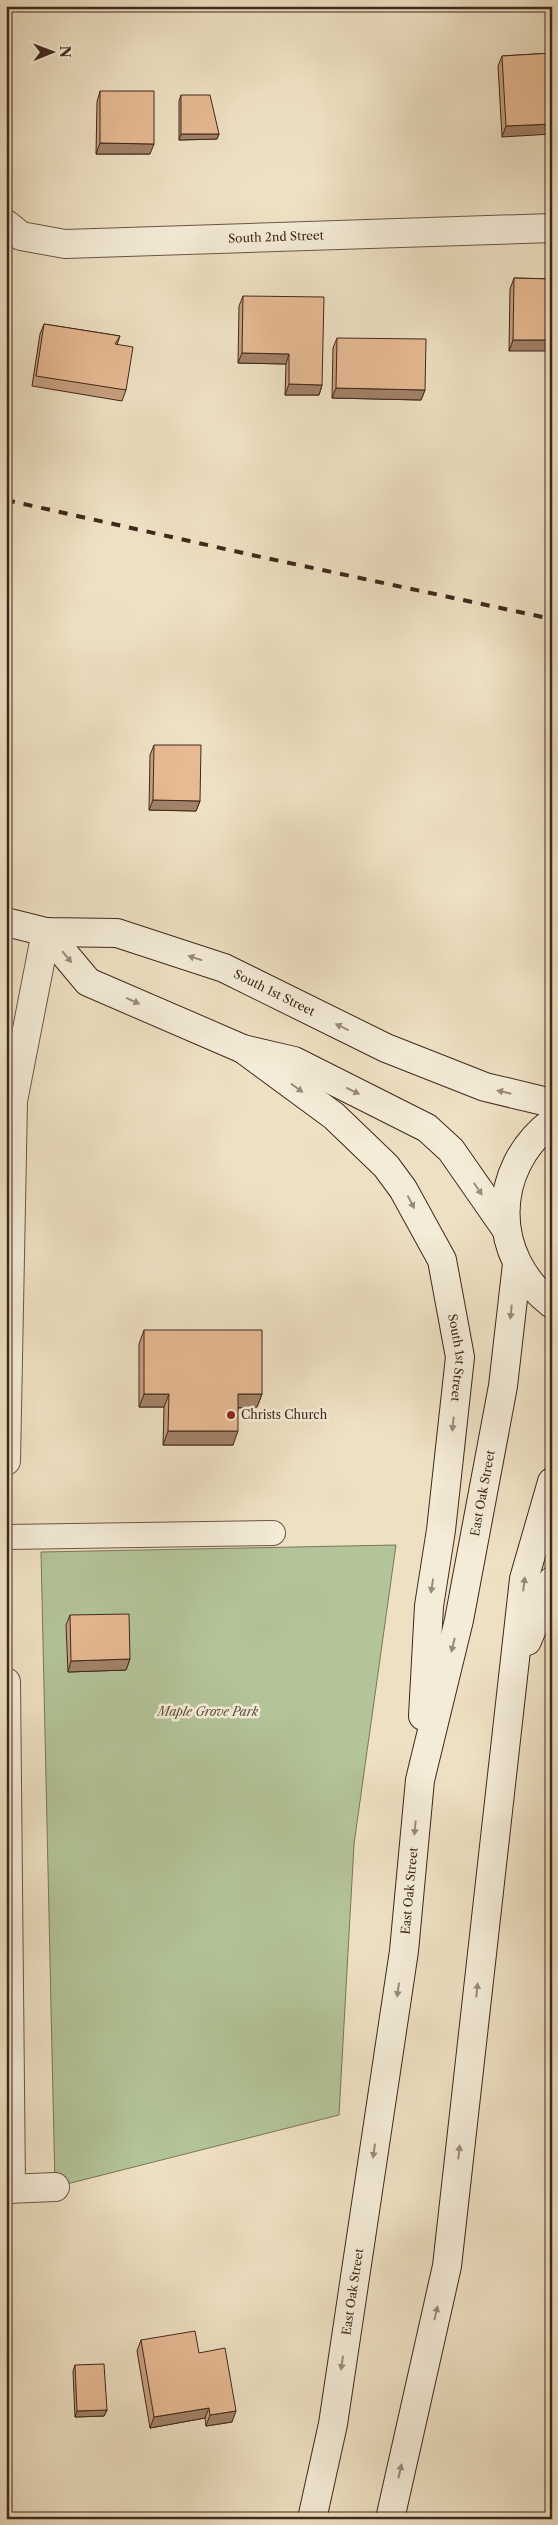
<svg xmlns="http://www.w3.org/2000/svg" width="558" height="2525" viewBox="0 0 558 2525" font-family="'Libre Caslon Text',serif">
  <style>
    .green { fill: #b3c498; stroke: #7a765a }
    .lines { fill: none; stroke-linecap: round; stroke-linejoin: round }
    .lane-casing { stroke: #6c5646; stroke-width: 26 }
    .street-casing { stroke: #6c5646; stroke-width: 30 }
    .secondary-casing { stroke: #40281c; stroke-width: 30 }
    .lane { stroke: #f4ecd8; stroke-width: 24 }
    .street { stroke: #f4ecd8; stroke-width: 28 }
    .secondary { stroke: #f4ecd8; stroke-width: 28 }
    .rail { stroke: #40281c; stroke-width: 4; stroke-dasharray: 9 9; stroke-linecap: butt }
    .wall { fill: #c7a07f; stroke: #40281c }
    .shaded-wall { fill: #a28268; stroke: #40281c }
    .building { fill: #e7ba94; stroke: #40281c }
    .oneway { fill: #9a8a7a }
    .poi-dot { fill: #8f2418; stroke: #f4ecd8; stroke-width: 2 }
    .labels { text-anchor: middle; stroke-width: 5; stroke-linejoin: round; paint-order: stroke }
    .street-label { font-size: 12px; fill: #40281c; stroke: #f4ecd8 }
    .poi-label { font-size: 12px; fill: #40281c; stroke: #f4ecd8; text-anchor: start }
    .park-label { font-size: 12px; font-style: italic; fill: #5d4f3b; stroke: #f4ecd8 }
  </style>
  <rect width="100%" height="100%" fill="#eee1c3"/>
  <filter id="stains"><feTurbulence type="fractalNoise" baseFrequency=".004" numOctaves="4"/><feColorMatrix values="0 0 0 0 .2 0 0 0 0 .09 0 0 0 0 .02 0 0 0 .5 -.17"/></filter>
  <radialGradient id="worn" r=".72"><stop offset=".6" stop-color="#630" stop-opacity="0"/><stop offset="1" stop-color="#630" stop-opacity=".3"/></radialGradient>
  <path class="green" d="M 396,1545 L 354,1844 L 339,2115 L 55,2187 L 41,1552 Z"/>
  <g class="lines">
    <defs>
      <path id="lane" d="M 6,1537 L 273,1533"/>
      <g id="street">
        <path id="s1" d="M 6,224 L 21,236 L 65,244 L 552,228"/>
        <path d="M 6,1461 L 13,1101 L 46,932"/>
        <path d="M 6,1682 L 11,2189"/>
        <path d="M 6,2189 L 55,2187"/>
      </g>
      <g id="secondary">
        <path id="s2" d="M 6,922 L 46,932 L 117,933 L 224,968 L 386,1048 L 485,1087 L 552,1103"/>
        <path d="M 46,932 L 88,982 L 243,1049 L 294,1061 L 427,1128 L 451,1150 L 506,1229"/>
        <path id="s3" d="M 243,1049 L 334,1116 L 386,1166 L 403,1189 L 442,1260 L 460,1357 L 441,1530 L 429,1606 L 423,1716"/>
        <path d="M 552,1122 C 490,1169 490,1257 552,1304"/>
        <path d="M 527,1641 L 552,1581"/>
        <path id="s4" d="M 312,2519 L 333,2424 L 404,1951 L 420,1780 L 459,1620 L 503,1386 L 517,1264"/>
        <path d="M 390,2519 L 447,2266 L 524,1579 L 552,1482"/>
      </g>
    </defs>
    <use href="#lane" class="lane-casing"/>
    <use href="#street" class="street-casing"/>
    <use href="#secondary" class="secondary-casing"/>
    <use href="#lane" class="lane"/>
    <use href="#street" class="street"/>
    <use href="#secondary" class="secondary"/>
    <path class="rail" d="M 6,500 L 252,555 L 552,619"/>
  </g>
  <path class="wall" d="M 552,53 L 502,137 L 498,66 L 502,56 Z
    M 100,91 L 150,154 L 96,154 L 97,102 Z
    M 181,95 L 219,134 L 217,139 L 179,140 L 179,101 Z
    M 514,278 L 552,279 L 509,351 L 510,289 Z
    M 243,296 L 322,385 L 319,395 L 285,395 L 286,364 L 238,363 L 239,306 Z
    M 44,324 L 120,336 L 117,345 L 126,390 L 122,401 L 32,386 L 40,334 Z
    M 337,338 L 425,390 L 421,400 L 332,398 L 333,348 Z
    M 154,745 L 200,801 L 196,811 L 149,810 L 150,755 Z
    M 144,1330 L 262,1394 L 257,1407 L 238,1408 L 233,1445 L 163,1445 L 164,1407 L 139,1407 L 139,1344 Z
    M 70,1615 L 130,1659 L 126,1670 L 68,1672 L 66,1625 Z
    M 141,2340 L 199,2353 L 232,2422 L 206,2426 L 205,2418 L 150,2428 L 137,2351 Z
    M 75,2365 L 107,2410 L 104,2416 L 75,2417 L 73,2371 Z"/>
  <path class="shaded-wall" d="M 552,124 L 552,134 L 502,137 L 506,126 Z
    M 181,134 L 219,134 L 217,139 L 179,140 Z
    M 100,143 L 154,144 L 150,154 L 96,154 Z
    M 513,340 L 552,340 L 552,351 L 509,351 Z
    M 242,353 L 289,354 L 286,364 L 238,363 Z
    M 289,384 L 322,385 L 319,395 L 285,395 Z
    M 336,388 L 425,390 L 421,400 L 332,398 Z
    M 153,800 L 200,801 L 196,811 L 149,810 Z
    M 144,1394 L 169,1394 L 164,1407 L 139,1407 Z
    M 238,1394 L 262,1394 L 257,1407 L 233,1408 Z
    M 168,1431 L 238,1431 L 233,1445 L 163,1445 Z
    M 130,1659 L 126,1670 L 68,1672 L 71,1661 Z
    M 209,2408 L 205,2418 L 150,2428 L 154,2417 Z
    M 107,2410 L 104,2416 L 75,2417 L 77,2411 Z
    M 236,2411 L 232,2422 L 206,2426 L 210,2415 Z"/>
  <path class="building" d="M 552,53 L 552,124 L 506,126 L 502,56 Z
    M 100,91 L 154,91 L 154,144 L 100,143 Z
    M 181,95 L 210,95 L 219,134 L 181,134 Z
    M 514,278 L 552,279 L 552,340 L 513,340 Z
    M 243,296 L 324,297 L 322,385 L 289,384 L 289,354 L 242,353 Z
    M 44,324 L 120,336 L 115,344 L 133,347 L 126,390 L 36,376 Z
    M 337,338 L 426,339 L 425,390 L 336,388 Z
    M 154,745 L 201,745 L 200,801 L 153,800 Z
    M 144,1330 L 262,1330 L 262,1394 L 238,1394 L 238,1431 L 168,1431 L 169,1394 L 144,1394 Z
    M 129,1614 L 130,1659 L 71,1661 L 70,1615 Z
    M 195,2331 L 199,2353 L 225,2348 L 236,2411 L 210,2415 L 209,2408 L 154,2417 L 141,2340 Z
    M 104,2364 L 107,2410 L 77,2411 L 75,2365 Z"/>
  <defs><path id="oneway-solid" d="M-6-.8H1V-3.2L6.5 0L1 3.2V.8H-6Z" transform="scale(1.25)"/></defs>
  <g class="oneway">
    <use href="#oneway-solid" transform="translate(67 957) rotate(50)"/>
    <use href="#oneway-solid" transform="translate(195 958) rotate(-162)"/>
    <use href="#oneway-solid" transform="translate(133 1001) rotate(24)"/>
    <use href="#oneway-solid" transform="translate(342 1027) rotate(-154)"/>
    <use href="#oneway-solid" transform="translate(297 1088) rotate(36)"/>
    <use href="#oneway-solid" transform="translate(353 1091) rotate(26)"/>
    <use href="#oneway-solid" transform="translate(504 1092) rotate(-167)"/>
    <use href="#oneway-solid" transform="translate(478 1189) rotate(56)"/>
    <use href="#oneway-solid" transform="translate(411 1202) rotate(62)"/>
    <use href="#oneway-solid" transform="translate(511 1312) rotate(96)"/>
    <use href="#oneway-solid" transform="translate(453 1424) rotate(96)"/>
    <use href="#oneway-solid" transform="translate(524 1584) rotate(-83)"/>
    <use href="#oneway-solid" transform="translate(432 1586) rotate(99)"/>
    <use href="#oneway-solid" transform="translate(453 1645) rotate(104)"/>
    <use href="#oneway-solid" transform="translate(415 1828) rotate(95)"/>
    <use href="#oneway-solid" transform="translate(398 1990) rotate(98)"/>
    <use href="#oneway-solid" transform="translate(477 1990) rotate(-84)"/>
    <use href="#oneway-solid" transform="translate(374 2151) rotate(98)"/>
    <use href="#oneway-solid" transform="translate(459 2152) rotate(-84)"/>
    <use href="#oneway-solid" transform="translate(436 2313) rotate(-77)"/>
    <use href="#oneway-solid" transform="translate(342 2363) rotate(98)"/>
    <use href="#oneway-solid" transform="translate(400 2471) rotate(-77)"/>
  </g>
  <circle class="poi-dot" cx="231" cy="1415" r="5"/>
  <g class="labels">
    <g class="street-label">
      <text dy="4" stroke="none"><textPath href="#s1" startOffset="275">South 2nd Street</textPath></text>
      <text dy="4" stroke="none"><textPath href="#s2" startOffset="281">South 1st Street</textPath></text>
      <text dy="4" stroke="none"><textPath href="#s3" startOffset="394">South 1st Street</textPath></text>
      <text dy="4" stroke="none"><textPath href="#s4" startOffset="1041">East Oak Street</textPath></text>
      <text dy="4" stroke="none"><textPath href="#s4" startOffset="636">East Oak Street</textPath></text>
      <text dy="4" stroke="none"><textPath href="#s4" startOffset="231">East Oak Street</textPath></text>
    </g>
    <g class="poi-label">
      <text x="241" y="1419">Christs Church</text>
    </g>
    <g class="park-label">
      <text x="208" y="1716">Maple Grove Park</text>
    </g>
  </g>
  <rect width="558" height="2525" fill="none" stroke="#eee1c3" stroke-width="25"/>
  <rect x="8" y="8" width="543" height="2510" fill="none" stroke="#40281c" stroke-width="2.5"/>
  <rect x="12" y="12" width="533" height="2500" fill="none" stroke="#40281c"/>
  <g transform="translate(52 52) rotate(89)" stroke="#f4ecd8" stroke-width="4" paint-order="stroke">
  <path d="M0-4L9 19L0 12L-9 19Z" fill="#40281c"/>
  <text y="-8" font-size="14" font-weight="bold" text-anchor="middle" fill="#40281c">N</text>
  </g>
  <rect width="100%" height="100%" filter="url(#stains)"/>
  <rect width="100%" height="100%" fill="url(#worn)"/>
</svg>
